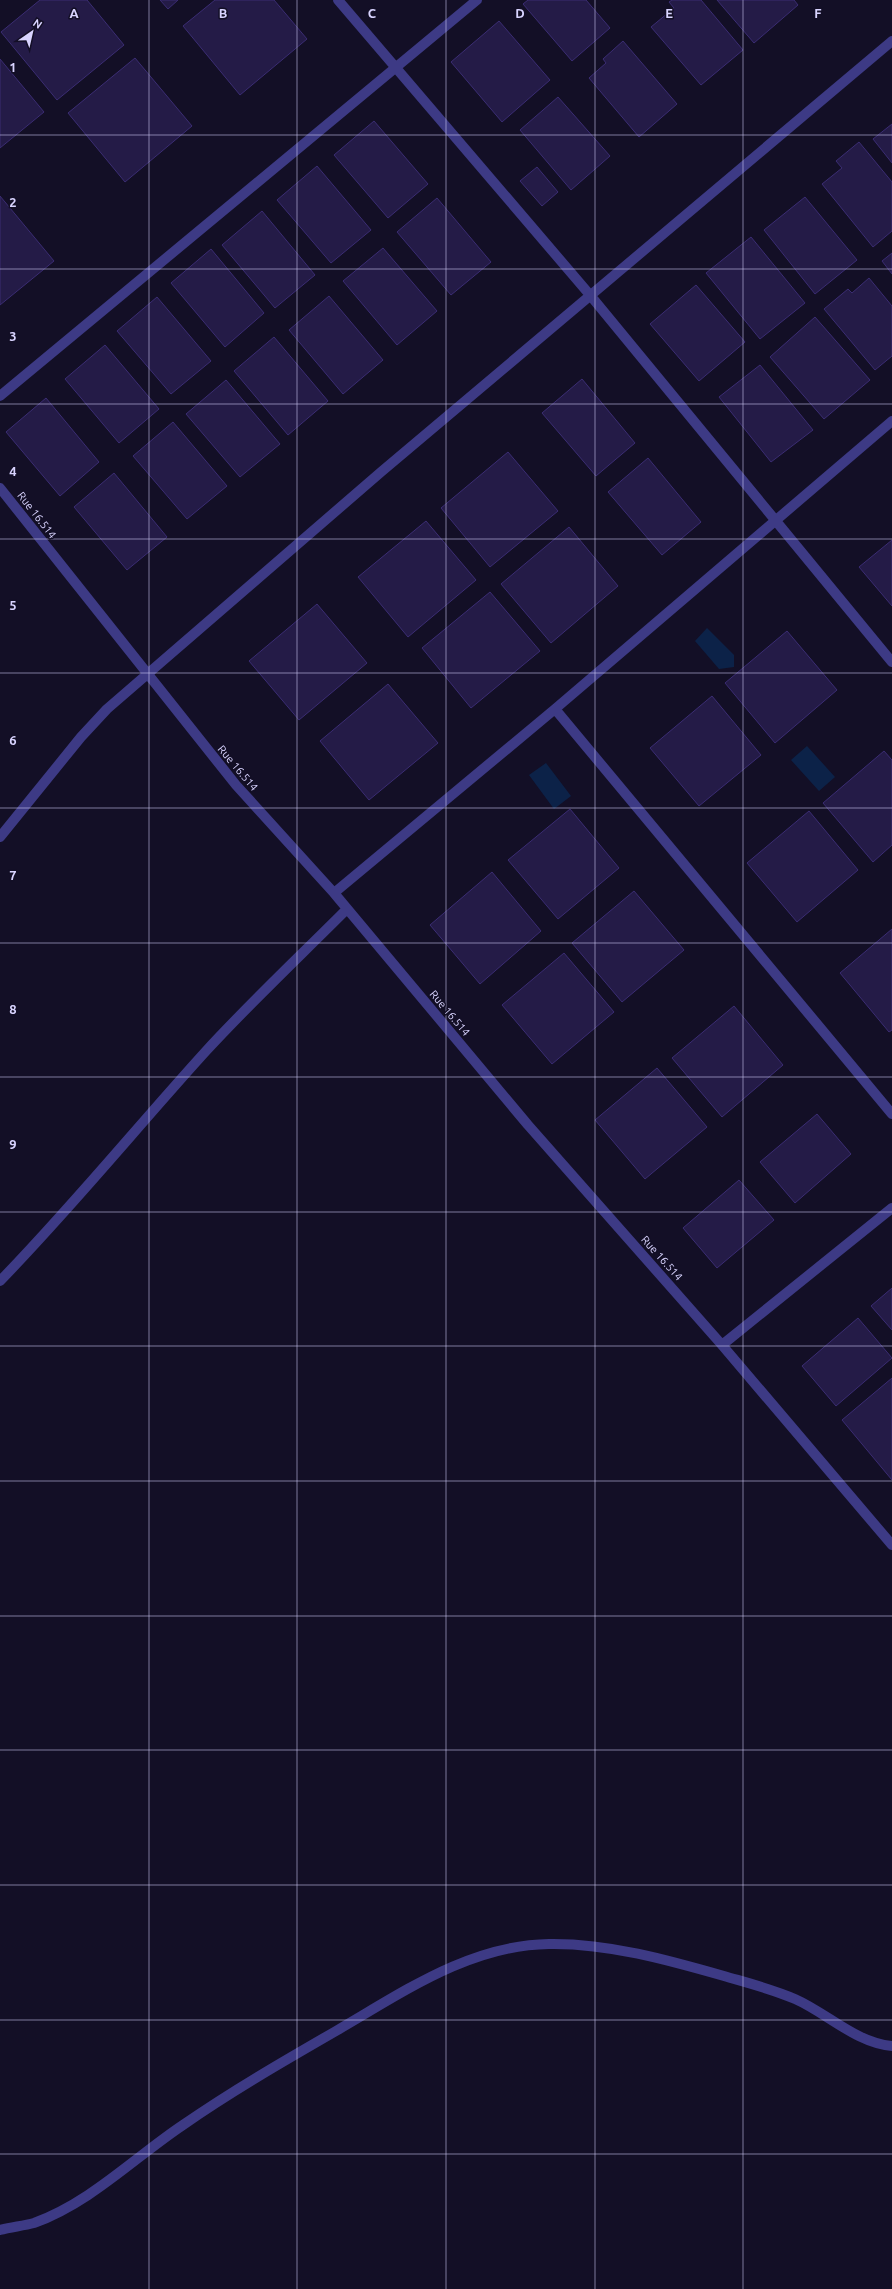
<svg xmlns="http://www.w3.org/2000/svg" width="892" height="2289" viewBox="0 0 892 2289" font-family="Ubuntu,sans-serif">
  <style>
    .water { fill: #0c2248 }
    .building { fill: #241b47; stroke: #3b2d73 }
    .lines { fill: none; stroke-linecap: round; stroke-linejoin: round }
    .minor { stroke: #3d3a85; stroke-width: 10 }
    .grid { fill: none; stroke: #d9d4ff; stroke-width: 1; stroke-opacity: 0.55 }
    .labels { text-anchor: middle; stroke-width: 3; stroke-linejoin: round; paint-order: stroke }
    .street-label { font-size: 11px; fill: #d9d4ff; stroke: #130f26 }
    .grid-label { font-size: 13px; text-anchor: middle; font-weight: bold; fill: #d9d4ff; stroke: #130f26; stroke-width: 3; stroke-linejoin: round; paint-order: stroke }
  </style>
  <rect width="100%" height="100%" fill="#130f26"/>
  <path class="water" d="M 707,628 L 734,655 L 734,667 L 719,669 L 695,641 Z
    M 807,746 L 835,777 L 819,791 L 791,760 Z
    M 546,763 L 571,796 L 554,809 L 529,775 Z"/>
  <path class="building" d="M 40,0 L 87,0 L 124,45 L 57,100 L 1,32 Z
    M 160,0 L 178,0 L 168,9 Z
    M 215,0 L 274,0 L 307,39 L 240,95 L 183,26 Z
    M 528,0 L 586,0 L 610,28 L 572,61 L 523,4 Z
    M 672,0 L 701,0 L 743,50 L 701,85 L 651,27 L 674,8 L 669,2 Z
    M 717,0 L 794,0 L 798,5 L 754,43 Z
    M 499,21 L 550,80 L 502,122 L 451,62 Z
    M 623,41 L 677,104 L 639,137 L 589,78 L 606,63 L 603,59 Z
    M 135,58 L 192,126 L 125,182 L 68,113 Z
    M 0,59 L 44,112 L 0,148 Z
    M 558,97 L 610,156 L 571,190 L 520,130 Z
    M 374,121 L 428,184 L 388,218 L 334,155 Z
    M 892,124 L 892,163 L 873,139 Z
    M 859,142 L 892,182 L 892,231 L 873,247 L 822,184 L 842,168 L 836,161 Z
    M 317,166 L 371,230 L 331,263 L 277,200 Z
    M 537,167 L 558,192 L 542,206 L 520,181 Z
    M 0,196 L 54,261 L 0,305 Z
    M 805,197 L 857,260 L 815,294 L 764,230 Z
    M 437,198 L 491,262 L 451,295 L 397,232 Z
    M 262,211 L 315,275 L 275,308 L 222,245 Z
    M 751,237 L 805,303 L 760,339 L 706,273 Z
    M 383,248 L 437,311 L 397,345 L 343,281 Z
    M 211,249 L 264,313 L 225,347 L 171,283 Z
    M 892,253 L 892,274 L 882,261 Z
    M 869,278 L 892,306 L 892,356 L 875,370 L 824,309 L 848,289 L 852,293 Z
    M 696,285 L 745,342 L 699,381 L 650,324 Z
    M 329,296 L 383,360 L 343,394 L 289,330 Z
    M 157,297 L 211,361 L 171,394 L 117,331 Z
    M 815,317 L 870,380 L 824,419 L 770,357 Z
    M 274,337 L 328,401 L 288,435 L 234,371 Z
    M 105,345 L 159,409 L 119,443 L 65,379 Z
    M 760,365 L 813,430 L 771,462 L 719,397 Z
    M 582,379 L 635,443 L 596,476 L 542,413 Z
    M 226,380 L 280,444 L 240,477 L 186,414 Z
    M 46,398 L 99,462 L 60,496 L 6,432 Z
    M 173,422 L 227,486 L 187,519 L 133,456 Z
    M 508,452 L 558,511 L 490,567 L 441,508 Z
    M 648,458 L 701,522 L 662,555 L 608,492 Z
    M 114,473 L 167,537 L 127,570 L 74,507 Z
    M 426,521 L 476,580 L 408,637 L 358,577 Z
    M 569,527 L 618,586 L 551,643 L 501,584 Z
    M 892,540 L 892,606 L 859,567 Z
    M 490,592 L 540,651 L 471,708 L 422,648 Z
    M 317,604 L 367,663 L 299,720 L 249,661 Z
    M 787,631 L 837,690 L 775,743 L 725,683 Z
    M 388,684 L 438,743 L 369,800 L 320,741 Z
    M 712,696 L 761,755 L 699,806 L 650,748 Z
    M 884,751 L 892,760 L 892,845 L 873,862 L 823,803 Z
    M 570,809 L 619,868 L 558,919 L 508,860 Z
    M 809,811 L 858,870 L 797,922 L 747,863 Z
    M 492,872 L 541,931 L 480,984 L 430,925 Z
    M 634,891 L 684,950 L 622,1002 L 572,943 Z
    M 892,929 L 892,1030 L 889,1032 L 840,973 Z
    M 564,953 L 614,1012 L 552,1064 L 502,1005 Z
    M 734,1006 L 783,1065 L 722,1117 L 672,1058 Z
    M 657,1068 L 707,1127 L 645,1179 L 595,1120 Z
    M 817,1114 L 851,1154 L 795,1203 L 760,1162 Z
    M 739,1180 L 774,1220 L 717,1268 L 683,1228 Z
    M 892,1288 L 892,1330 L 871,1306 Z
    M 858,1318 L 892,1358 L 836,1406 L 802,1366 Z
    M 892,1378 L 892,1480 L 842,1420 Z"/>
  <g class="lines">
    <path class="minor" d="M 338,0 L 590,295 L 892,662
      M 0,396 L 477,0
      M 0,488 L 236,785 L 334,893 L 528,1125 L 722,1345 L 892,1545
      M 555,709 L 892,1114
      M 0,837 L 81,737 L 107,709 L 381,472 L 892,41
      M 334,893 L 555,709 L 892,421
      M 0,1281 C 72,1207 137,1127 206,1051 C 251,1002 300,956 347,909
      M 722,1345 L 892,1208
      M 0,2230 C 11,2227 23,2226 34,2223 C 90,2203 135,2157 183,2125 C 232,2091 284,2061 336,2031 C 402,1993 469,1945 549,1944 C 608,1943 668,1960 724,1976 C 748,1983 772,1989 795,1999 C 827,2013 856,2043 892,2046"/>
  </g>
  <path class="grid" d="M 149,0 L 149,2289M 297,0 L 297,2289M 446,0 L 446,2289M 595,0 L 595,2289M 743,0 L 743,2289M 0,135 L 892,135M 0,269 L 892,269M 0,404 L 892,404M 0,539 L 892,539M 0,673 L 892,673M 0,808 L 892,808M 0,943 L 892,943M 0,1077 L 892,1077M 0,1212 L 892,1212M 0,1346 L 892,1346M 0,1481 L 892,1481M 0,1616 L 892,1616M 0,1750 L 892,1750M 0,1885 L 892,1885M 0,2020 L 892,2020M 0,2154 L 892,2154"/>
  <g class="labels">
    <g class="street-label">
      <text transform="translate(37 515) rotate(52)" y="4">Rue 16.514</text>
      <text transform="translate(238 768) rotate(50)" y="4">Rue 16.514</text>
      <text transform="translate(450 1013) rotate(50)" y="4">Rue 16.514</text>
      <text transform="translate(662 1258) rotate(48)" y="4">Rue 16.514</text>
    </g>
  </g>
  <g class="grid-label">
    <text x="74" y="18">A</text>
    <text x="223" y="18">B</text>
    <text x="372" y="18">C</text>
    <text x="520" y="18">D</text>
    <text x="669" y="18">E</text>
    <text x="818" y="18">F</text>
    <text x="13" y="72">1</text>
    <text x="13" y="207">2</text>
    <text x="13" y="341">3</text>
    <text x="13" y="476">4</text>
    <text x="13" y="610">5</text>
    <text x="13" y="745">6</text>
    <text x="13" y="880">7</text>
    <text x="13" y="1014">8</text>
    <text x="13" y="1149">9</text>
  </g>
  <g transform="translate(32 32) rotate(34)" stroke="#130f26" stroke-width="3" paint-order="stroke">
  <path d="M0-3L7 15L0 10L-7 15Z" fill="#d9d4ff"/>
  <text y="-6" font-size="11" font-weight="bold" text-anchor="middle" fill="#d9d4ff">N</text>
  </g>
</svg>
